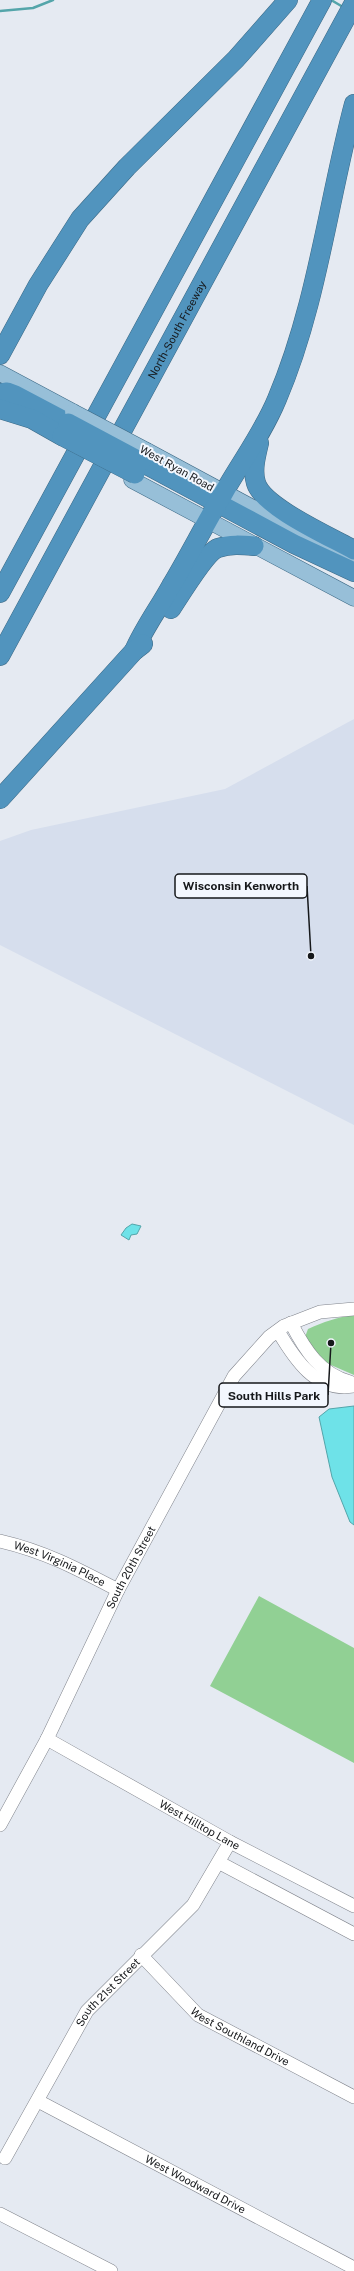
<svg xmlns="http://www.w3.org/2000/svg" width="354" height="2271" viewBox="0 0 354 2271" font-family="'Public Sans',sans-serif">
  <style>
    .built { fill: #d6deed }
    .green { fill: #91d094 }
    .water { fill: #6ee2e8; stroke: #54a5aa }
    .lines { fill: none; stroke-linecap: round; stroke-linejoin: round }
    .stream { stroke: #54a5aa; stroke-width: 2.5 }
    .minor-casing { stroke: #80848c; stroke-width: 14 }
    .major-casing { stroke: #3c6985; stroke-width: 17 }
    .highway-casing { stroke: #3c6985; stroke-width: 20 }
    .minor { stroke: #fff; stroke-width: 13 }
    .major { stroke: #97bfd8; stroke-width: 16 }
    .highway { stroke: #5194be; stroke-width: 19 }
    .major-bridge-casing { stroke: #3c6985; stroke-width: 17; stroke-linecap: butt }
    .highway-bridge-casing { stroke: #3c6985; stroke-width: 20; stroke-linecap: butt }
    .major-bridge { stroke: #97bfd8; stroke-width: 16 }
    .highway-bridge { stroke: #5194be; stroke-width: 19 }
    .labels { text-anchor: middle; stroke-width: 4; stroke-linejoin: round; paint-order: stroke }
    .street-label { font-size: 11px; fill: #16181b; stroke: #f3f7fe }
    .leader { fill: none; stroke: #16181b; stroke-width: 1.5 }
    .callout-dot { fill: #16181b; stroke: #f3f7fe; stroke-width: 1.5 }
    .callout { fill: #f3f7fe; stroke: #16181b; stroke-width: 1.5 }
    .callout-label { font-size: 12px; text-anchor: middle; font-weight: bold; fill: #16181b }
  </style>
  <rect width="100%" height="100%" fill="#e5eaf2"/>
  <path class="built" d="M 354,719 L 354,1125 L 0,945 L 0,841 L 31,830 L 225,789 Z"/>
  <path class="green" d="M 354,1315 L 354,1375 L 324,1362 L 305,1337 L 308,1329 C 323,1322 338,1317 354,1315 Z
    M 259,1596 L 354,1648 L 354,1763 L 210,1686 Z"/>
  <path class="water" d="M 132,1224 L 141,1226 L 137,1234 L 131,1235 L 129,1240 L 121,1235 L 126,1228 Z
    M 354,1406 L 354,1525 L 350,1522 L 332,1477 L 319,1417 L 329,1409 Z"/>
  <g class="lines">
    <path class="stream" d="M 331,0 L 343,7
      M 0,11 L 33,8 L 53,0"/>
    <defs>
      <g id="minor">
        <path d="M 291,1323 C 305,1350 320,1374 350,1382"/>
        <path d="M 278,1331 C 294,1358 316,1393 354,1386"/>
        <path id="s1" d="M 0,1541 C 44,1551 78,1569 118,1590"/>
        <path id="s2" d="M 47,1739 L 230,1842 L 354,1906"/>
        <path id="s3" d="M 0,1825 L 47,1739 L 118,1590 L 234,1376 L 269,1337 L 284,1326 L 320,1312 L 354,1309"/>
        <path d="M 220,1863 L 354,1934"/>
        <path id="s4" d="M 141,1955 L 198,2015 L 354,2097"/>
        <path id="s5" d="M 38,2101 L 354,2268"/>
        <path id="s6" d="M 5,2158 L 87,2011 L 193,1905 L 230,1842"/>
        <path d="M 0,2214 L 111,2271"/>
      </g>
      <path id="major" d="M 0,373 L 73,412
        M 147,451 L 351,561
        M 132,480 L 354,598"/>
      <g id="highway">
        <path d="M 0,355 L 38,285 L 80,219 L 127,167 L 236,59 L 288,0"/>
        <path d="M 0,393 L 7,392 L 15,395 L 68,423"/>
        <path d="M 0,409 L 32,419 L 62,436"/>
        <path d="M 259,443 C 256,456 252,470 256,483 C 263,507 331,537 354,550"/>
        <path d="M 141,462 L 294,544 L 354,572"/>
        <path d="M 0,593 L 322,0"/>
        <path d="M 171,609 C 179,597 206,552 218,548 C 230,544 242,545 254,546"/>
        <path d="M 134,651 C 144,628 159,608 171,586 C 189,556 205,524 223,494 C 241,462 263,433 277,399 C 317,305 328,202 354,104"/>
        <path id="s7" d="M 0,656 L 354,3"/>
        <path d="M 0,799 L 134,651 L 143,644"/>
      </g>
    </defs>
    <use href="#minor" class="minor-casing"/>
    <use href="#major" class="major-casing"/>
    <use href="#highway" class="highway-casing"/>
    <use href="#minor" class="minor"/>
    <use href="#major" class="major"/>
    <use href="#highway" class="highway"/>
    <defs>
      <path id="major-bridge" d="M 73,412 L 147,451"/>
      <path id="highway-bridge" d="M 68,423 L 141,462
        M 62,436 L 135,474"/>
    </defs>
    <use href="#major-bridge" class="major-bridge-casing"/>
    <use href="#highway-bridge" class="highway-bridge-casing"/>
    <use href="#major-bridge" class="major-bridge"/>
    <use href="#highway-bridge" class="highway-bridge"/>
  </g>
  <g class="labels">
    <g class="street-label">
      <text dy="4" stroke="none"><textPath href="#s7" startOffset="371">North-South Freeway</textPath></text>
      <text transform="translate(177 468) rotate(29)" y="4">West Ryan Road</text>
      <text dy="4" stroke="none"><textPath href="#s1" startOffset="64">West Virginia Place</textPath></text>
      <text dy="4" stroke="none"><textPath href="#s3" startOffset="289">South 20th Street</textPath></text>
      <text dy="4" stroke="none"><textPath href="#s2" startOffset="175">West Hilltop Lane</textPath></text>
      <text dy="4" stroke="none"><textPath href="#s6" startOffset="196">South 21st Street</textPath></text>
      <text dy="4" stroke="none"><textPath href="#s4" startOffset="130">West Southland Drive</textPath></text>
      <text dy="4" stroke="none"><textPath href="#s5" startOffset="178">West Woodward Drive</textPath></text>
    </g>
  </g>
  <path class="leader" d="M311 956L307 886M331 1343L328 1395"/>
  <g class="callout-dot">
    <circle cx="311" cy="956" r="4"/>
    <circle cx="331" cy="1343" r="4"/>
  </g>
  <g class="callout">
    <rect x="175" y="874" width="132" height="24" rx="4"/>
    <rect x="219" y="1383" width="109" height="24" rx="4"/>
  </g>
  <g class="callout-label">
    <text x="241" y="890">Wisconsin Kenworth</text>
    <text x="274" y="1400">South Hills Park</text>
  </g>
</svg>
